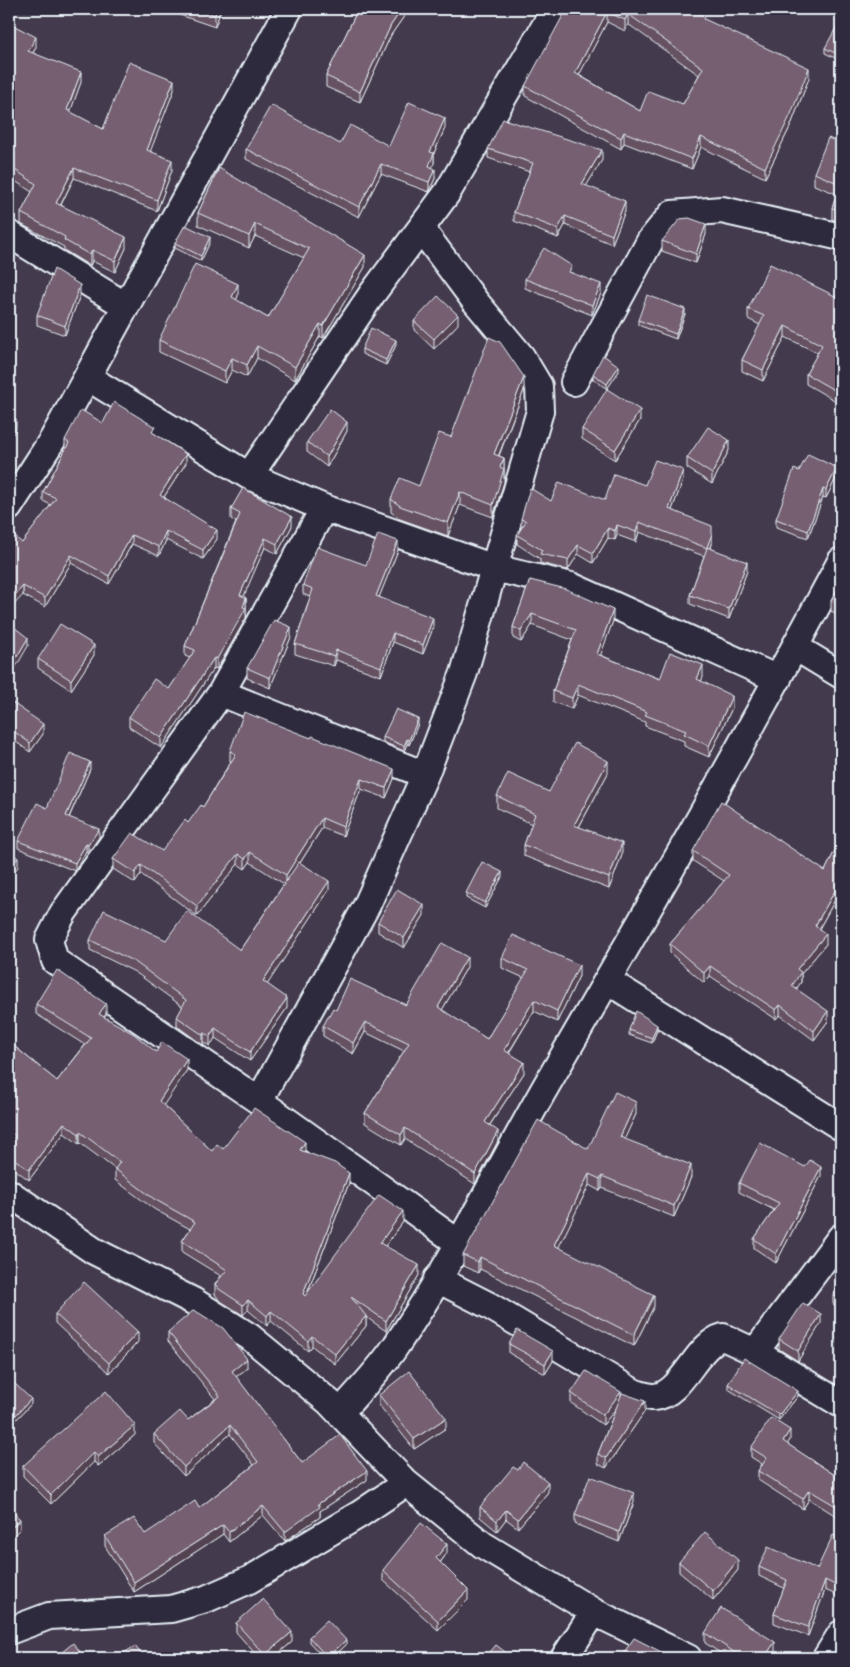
<svg xmlns="http://www.w3.org/2000/svg" width="850" height="1667" viewBox="0 0 850 1667" font-family="'Patrick Hand',sans-serif">
  <style>
    .lines { fill: none; stroke-linecap: round; stroke-linejoin: round }
    .street-casing { stroke: #e8f1f8; stroke-width: 30 }
    .street { stroke: #2f2a3d; stroke-width: 26 }
    .wall { fill: #655161; stroke: #e8f1f8; fill-rule: evenodd }
    .shaded-wall { fill: #52424f; stroke: #e8f1f8 }
    .building { fill: #755e71; stroke: #e8f1f8; fill-rule: evenodd }
  </style>
  <rect width="100%" height="100%" fill="#443a4d"/>
  <filter id="ink" filterUnits="userSpaceOnUse"><feTurbulence type="fractalNoise" baseFrequency=".02" numOctaves="2"/><feDisplacementMap in="SourceGraphic" scale="10" xChannelSelector="R" yChannelSelector="G"/><feConvolveMatrix kernelMatrix="1 2 1 2 8 2 1 2 1" color-interpolation-filters="sRGB"/></filter>
  <g filter="url(#ink)">
    <g class="lines">
      <defs>
        <path id="street" d="M 422,230 L 475,301 L 521,356 L 539,386 L 540,411 L 494,568 L 571,586 L 778,679
          M 9,234 L 126,306
          M 87,377 L 249,476
          M 574,382 L 650,241 L 672,214 L 722,210 L 841,237
          M 9,507 L 53,439 L 289,9
          M 324,508 L 221,693 L 63,913 L 49,940 L 55,961 L 259,1101 L 460,1244
          M 795,647 L 841,675
          M 221,693 L 425,775
          M 608,981 L 841,1127
          M 259,1101 L 367,905 L 425,775 L 464,673 L 494,568 L 324,508 L 249,476 L 372,294 L 447,193 L 555,9
          M 9,1193 L 94,1251 L 193,1301 L 250,1337 L 329,1402 L 406,1483 L 483,1545 L 594,1612 L 688,1658
          M 437,1279 L 488,1305 L 635,1393 C 640,1394 648,1397 654,1397 C 682,1396 696,1344 723,1337 L 755,1352 L 841,1404
          M 755,1352 L 841,1237
          M 340,1413 C 359,1390 381,1369 397,1344 C 453,1262 497,1172 546,1086 C 647,912 747,738 841,561
          M 9,1631 L 49,1616 L 171,1609 L 206,1599 L 249,1580 L 360,1514 L 406,1483
          M 564,1658 L 594,1612
          M 826,1658 L 841,1634"/>
      </defs>
      <use href="#street" class="street-casing"/>
      <use href="#street" class="street"/>
    </g>
    <path class="wall" d="M 162,9 L 221,9 L 215,27 Z
      M 358,9 L 409,9 L 391,35 L 360,102 L 326,87 L 326,76 Z
      M 577,9 L 705,20 L 809,78 L 791,125 L 765,178 L 701,147 L 692,169 L 624,143 L 621,149 L 525,96 L 525,86 L 574,14 ZM 607,22 L 625,31 L 628,24 L 699,75 L 683,104 L 640,111 L 579,75 Z
      M 9,23 L 36,47 L 33,53 L 81,82 L 70,112 L 103,129 L 174,90 L 150,151 L 172,170 L 157,211 L 74,178 L 61,205 L 126,248 L 115,272 L 92,261 L 90,266 L 64,250 L 64,247 L 21,224 L 21,213 L 32,192 L 9,177 Z
      M 841,28 L 841,61 L 825,53 L 825,48 Z
      M 445,128 L 434,153 L 434,163 L 432,167 L 435,178 L 429,192 L 381,174 L 359,217 L 246,159 L 246,149 L 340,144 L 389,146 Z
      M 841,143 L 841,223 L 832,219 L 832,208 L 837,194 L 814,185 L 814,173 Z
      M 488,149 L 602,160 L 586,186 L 625,211 L 612,244 L 565,225 L 558,238 L 514,221 L 514,212 L 530,172 L 488,158 Z
      M 219,168 L 365,267 L 323,338 L 320,336 L 295,380 L 257,358 L 247,377 L 232,370 L 225,383 L 159,352 L 159,340 L 238,296 L 236,300 L 268,318 L 304,258 L 255,236 L 249,248 L 198,225 L 198,213 Z
      M 706,234 L 696,263 L 662,251 L 662,241 Z
      M 210,242 L 201,261 L 175,248 L 175,243 Z
      M 572,273 L 601,293 L 592,315 L 525,288 L 525,279 Z
      M 80,295 L 65,335 L 37,325 L 37,315 Z
      M 841,299 L 841,404 L 806,384 L 806,374 L 818,353 L 785,337 L 763,381 L 742,371 L 742,360 L 760,325 L 748,319 L 748,309 Z
      M 685,314 L 676,339 L 638,325 L 638,320 Z
      M 414,321 L 458,324 L 434,349 L 414,330 Z
      M 396,345 L 386,365 L 362,354 L 362,349 Z
      M 619,371 L 607,389 L 593,379 L 593,374 Z
      M 524,390 L 499,456 L 504,458 L 504,482 L 493,517 L 460,505 L 448,536 L 400,519 L 391,512 L 391,499 L 419,486 L 451,437 Z
      M 640,420 L 615,460 L 582,439 L 582,429 Z
      M 103,423 L 155,434 L 186,463 L 164,497 L 217,539 L 203,559 L 166,540 L 159,556 L 132,544 L 109,584 L 71,563 L 45,607 L 23,595 L 22,543 L 51,505 L 43,501 L 43,492 L 66,449 L 65,449 L 65,440 Z
      M 347,431 L 327,467 L 307,452 L 307,442 Z
      M 729,450 L 712,484 L 687,468 L 687,458 Z
      M 799,471 L 837,476 L 826,498 L 823,497 L 808,538 L 776,527 L 776,519 Z
      M 683,480 L 672,510 L 712,535 L 712,544 L 711,548 L 747,571 L 729,619 L 690,604 L 690,595 L 704,556 L 639,532 L 636,542 L 617,535 L 615,540 L 608,538 L 593,563 L 578,554 L 568,570 L 540,563 L 540,559 L 517,544 L 517,535 L 521,528 L 521,519 L 551,501 L 605,500 L 645,485 Z
      M 231,509 L 292,526 L 277,554 L 265,547 L 243,597 L 246,598 L 246,618 L 217,669 L 214,668 L 161,748 L 129,727 L 129,717 L 169,689 L 190,658 L 185,656 L 185,646 L 236,522 L 231,519 Z
      M 398,550 L 379,597 L 433,628 L 423,654 L 393,642 L 381,676 L 336,660 L 334,666 L 295,654 L 295,644 L 310,597 L 303,594 L 303,585 L 366,565 Z
      M 530,580 L 613,621 L 600,655 L 660,679 L 703,677 L 701,681 L 732,708 L 709,757 L 684,746 L 684,741 L 645,726 L 645,722 L 578,695 L 572,709 L 553,702 L 553,691 L 572,640 L 532,625 L 521,642 L 513,638 L 513,627 Z
      M 841,582 L 841,616 L 831,611 L 831,601 Z
      M 291,637 L 270,688 L 247,678 L 247,668 Z
      M 94,655 L 71,690 L 38,668 L 38,659 Z
      M 9,702 L 43,734 L 30,752 L 9,737 Z
      M 418,724 L 409,745 L 407,744 L 404,751 L 383,742 L 383,737 Z
      M 230,751 L 394,779 L 386,798 L 361,789 L 343,836 L 322,828 L 300,863 L 329,890 L 267,984 L 287,1008 L 250,1061 L 215,1038 L 210,1046 L 204,1043 L 203,1045 L 177,1026 L 177,1017 L 183,1007 L 135,972 L 90,950 L 90,940 L 166,940 L 240,950 L 284,884 L 250,862 L 245,869 L 238,864 L 197,916 L 141,874 L 135,883 L 113,869 L 113,859 L 162,851 L 203,807 L 231,761 L 230,761 Z
      M 90,769 L 69,818 L 99,837 L 88,853 L 86,851 L 75,871 L 18,848 L 18,841 L 47,808 Z
      M 608,773 L 579,827 L 622,855 L 609,889 L 524,856 L 524,845 L 532,824 L 497,808 L 497,796 L 549,792 Z
      M 841,838 L 841,889 L 819,929 L 826,944 L 801,974 L 801,982 L 796,989 L 828,1021 L 814,1040 L 780,1015 L 776,1019 L 710,976 L 704,983 L 670,953 L 670,944 L 724,881 L 693,861 L 693,851 L 825,871 Z
      M 502,877 L 485,908 L 466,898 L 466,893 Z
      M 424,915 L 404,948 L 378,932 L 378,922 Z
      M 502,958 L 579,976 L 557,1022 L 534,1011 L 509,1053 L 524,1073 L 490,1125 L 498,1141 L 475,1184 L 405,1139 L 401,1145 L 365,1123 L 365,1113 L 404,1051 L 365,1032 L 353,1054 L 323,1036 L 323,1026 L 336,1010 L 406,1005 L 467,967 L 442,1010 L 487,1039 L 524,978 L 502,968 Z
      M 36,1004 L 106,1014 L 104,1017 L 156,1052 L 187,1070 L 163,1105 L 212,1151 L 223,1149 L 305,1152 L 349,1183 L 307,1294 L 403,1222 L 385,1246 L 419,1275 L 386,1331 L 366,1317 L 366,1326 L 335,1364 L 312,1346 L 308,1351 L 271,1321 L 267,1326 L 248,1310 L 243,1315 L 219,1300 L 215,1294 L 215,1284 L 221,1276 L 182,1252 L 182,1241 L 190,1229 L 154,1209 L 115,1180 L 115,1169 L 80,1143 L 79,1144 L 64,1133 L 29,1180 L 9,1165 L 9,1145 L 11,1142 L 9,1141 L 9,1042 L 57,1081 L 85,1045 L 36,1014 Z
      M 629,1030 L 657,1030 L 652,1043 L 629,1035 Z
      M 636,1114 L 624,1139 L 691,1177 L 674,1217 L 602,1188 L 600,1191 L 589,1185 L 558,1248 L 654,1306 L 634,1346 L 480,1269 L 478,1273 L 463,1266 L 463,1255 L 588,1149 Z
      M 821,1176 L 776,1263 L 754,1248 L 754,1239 L 774,1210 L 739,1192 L 739,1183 Z
      M 841,1281 L 841,1309 L 833,1304 L 833,1295 Z
      M 55,1314 L 138,1342 L 109,1373 L 55,1323 Z
      M 821,1323 L 798,1361 L 779,1349 L 779,1339 Z
      M 168,1332 L 247,1368 L 236,1377 L 302,1463 L 367,1480 L 320,1511 L 320,1517 L 285,1541 L 263,1515 L 229,1542 L 223,1534 L 134,1592 L 105,1546 L 105,1536 L 145,1534 L 199,1508 L 254,1465 L 230,1434 L 184,1476 L 154,1443 L 154,1434 L 188,1420 L 215,1399 L 168,1341 Z
      M 509,1344 L 553,1361 L 545,1374 L 509,1353 Z
      M 728,1384 L 798,1396 L 779,1420 L 728,1389 Z
      M 9,1389 L 31,1404 L 15,1421 L 9,1415 Z
      M 571,1393 L 621,1396 L 645,1411 L 606,1468 L 598,1464 L 598,1454 L 616,1408 L 603,1425 L 571,1403 Z
      M 379,1395 L 446,1428 L 414,1449 L 379,1405 Z
      M 135,1435 L 98,1466 L 94,1462 L 51,1504 L 23,1476 L 23,1466 Z
      M 790,1440 L 787,1444 L 841,1479 L 841,1519 L 809,1499 L 803,1509 L 758,1480 L 758,1471 L 762,1464 L 751,1457 L 751,1448 Z
      M 518,1470 L 548,1492 L 518,1528 L 506,1519 L 497,1531 L 480,1517 L 480,1507 Z
      M 634,1502 L 619,1542 L 575,1524 L 575,1515 Z
      M 841,1539 L 841,1597 L 825,1590 L 808,1636 L 774,1623 L 774,1614 L 784,1588 L 759,1576 L 759,1567 L 817,1569 Z
      M 447,1553 L 440,1563 L 468,1600 L 438,1630 L 383,1580 L 383,1570 Z
      M 679,1562 L 738,1570 L 713,1600 L 679,1572 Z
      M 236,1623 L 292,1642 L 273,1658 L 259,1658 L 236,1632 Z
      M 705,1633 L 775,1652 L 771,1658 L 728,1658 L 705,1643 Z
      M 309,1637 L 346,1645 L 332,1658 L 324,1658 L 309,1642 Z"/>
    <path class="shaded-wall" d="M 217,9 L 221,9 L 215,27 L 215,15 Z
      M 402,9 L 409,9 L 391,35 L 360,102 L 360,92 L 391,25 Z
      M 607,12 L 607,22 L 575,83 L 575,73 Z
      M 628,14 L 628,24 L 625,31 L 625,20 Z
      M 36,37 L 36,47 L 28,62 L 28,51 Z
      M 809,68 L 809,78 L 791,125 L 765,178 L 765,168 Z
      M 81,72 L 81,82 L 67,121 L 67,110 Z
      M 174,80 L 174,90 L 147,160 L 147,150 Z
      M 445,118 L 445,128 L 434,153 L 434,163 L 429,176 L 430,152 Z
      M 624,132 L 624,143 L 621,149 L 621,138 Z
      M 701,137 L 701,147 L 692,169 L 692,159 Z
      M 602,150 L 602,160 L 582,193 L 582,184 Z
      M 172,160 L 172,170 L 157,211 L 157,200 Z
      M 381,164 L 381,174 L 359,217 L 359,207 Z
      M 74,168 L 74,178 L 56,214 L 56,203 Z
      M 435,169 L 435,178 L 429,192 L 429,182 Z
      M 625,201 L 625,211 L 612,244 L 612,235 Z
      M 565,216 L 565,225 L 558,238 L 558,229 Z
      M 255,224 L 255,236 L 249,248 L 249,236 Z
      M 706,224 L 706,234 L 696,263 L 696,254 Z
      M 126,237 L 126,248 L 115,272 L 115,261 Z
      M 210,237 L 210,242 L 201,261 L 201,256 Z
      M 92,250 L 92,261 L 90,266 L 90,255 Z
      M 365,255 L 365,267 L 323,338 L 323,326 Z
      M 238,284 L 238,296 L 232,309 L 232,297 Z
      M 601,284 L 601,293 L 592,315 L 592,305 Z
      M 80,285 L 80,295 L 65,335 L 65,326 Z
      M 685,309 L 685,314 L 676,339 L 676,334 Z
      M 458,315 L 458,324 L 434,349 L 434,339 Z
      M 320,324 L 320,336 L 295,380 L 295,367 Z
      M 785,326 L 785,337 L 763,381 L 763,370 Z
      M 396,340 L 396,345 L 386,365 L 386,360 Z
      M 257,346 L 257,358 L 247,377 L 247,365 Z
      M 232,358 L 232,370 L 225,383 L 225,371 Z
      M 619,366 L 619,371 L 607,389 L 607,384 Z
      M 524,377 L 524,390 L 494,467 L 494,454 Z
      M 640,410 L 640,420 L 615,460 L 615,450 Z
      M 16,419 L 16,429 L 9,440 L 9,430 Z
      M 347,422 L 347,431 L 327,467 L 327,457 Z
      M 729,440 L 729,450 L 712,484 L 712,474 Z
      M 186,454 L 186,463 L 160,503 L 160,495 Z
      M 504,458 L 504,482 L 493,517 L 493,505 L 500,467 Z
      M 837,468 L 837,476 L 826,498 L 826,490 Z
      M 683,470 L 683,480 L 669,518 L 669,509 Z
      M 823,489 L 823,497 L 808,538 L 808,531 Z
      M 460,492 L 460,505 L 448,536 L 448,523 Z
      M 292,517 L 292,526 L 277,554 L 277,544 Z
      M 639,522 L 639,532 L 636,542 L 636,532 Z
      M 617,525 L 617,535 L 615,540 L 615,531 Z
      M 608,528 L 608,538 L 593,563 L 593,553 Z
      M 217,530 L 217,539 L 203,559 L 203,550 Z
      M 166,531 L 166,540 L 159,556 L 159,547 Z
      M 712,534 L 712,544 L 707,557 L 707,547 Z
      M 132,535 L 132,544 L 109,584 L 109,576 Z
      M 265,538 L 265,547 L 240,605 L 240,595 Z
      M 398,541 L 398,550 L 376,605 L 376,596 Z
      M 578,545 L 578,554 L 568,570 L 568,560 Z
      M 71,555 L 71,563 L 45,607 L 45,598 Z
      M 747,562 L 747,571 L 729,619 L 729,609 Z
      M 23,586 L 23,595 L 9,610 L 9,602 Z
      M 246,598 L 246,618 L 217,669 L 217,659 Z
      M 613,610 L 613,621 L 597,665 L 597,654 Z
      M 532,614 L 532,625 L 521,642 L 521,631 Z
      M 433,618 L 433,628 L 423,654 L 423,645 Z
      M 291,627 L 291,637 L 270,688 L 270,678 Z
      M 393,633 L 393,642 L 381,676 L 381,667 Z
      M 28,638 L 28,646 L 9,679 L 9,670 Z
      M 94,645 L 94,655 L 71,690 L 71,680 Z
      M 336,650 L 336,660 L 334,666 L 334,656 Z
      M 214,658 L 214,668 L 161,748 L 161,738 Z
      M 703,665 L 703,677 L 697,691 L 697,679 Z
      M 578,684 L 578,695 L 572,709 L 572,698 Z
      M 732,696 L 732,708 L 709,757 L 709,746 Z
      M 418,719 L 418,724 L 409,745 L 409,740 Z
      M 43,724 L 43,734 L 30,752 L 30,743 Z
      M 407,739 L 407,744 L 404,751 L 404,746 Z
      M 608,761 L 608,773 L 574,836 L 574,825 Z
      M 90,762 L 90,769 L 66,824 L 66,816 Z
      M 394,769 L 394,779 L 386,798 L 386,788 Z
      M 361,779 L 361,789 L 343,836 L 343,827 Z
      M 322,818 L 322,828 L 286,885 L 286,875 Z
      M 99,829 L 99,837 L 88,853 L 88,845 Z
      M 622,843 L 622,855 L 609,889 L 609,878 Z
      M 86,844 L 86,851 L 75,871 L 75,863 Z
      M 250,852 L 250,862 L 245,869 L 245,859 Z
      M 238,854 L 238,864 L 197,916 L 197,906 Z
      M 18,858 L 18,867 L 9,878 L 9,868 Z
      M 141,865 L 141,874 L 135,883 L 135,873 Z
      M 502,872 L 502,877 L 485,908 L 485,903 Z
      M 841,880 L 841,889 L 815,936 L 815,926 Z
      M 329,881 L 329,890 L 263,991 L 263,981 Z
      M 424,905 L 424,915 L 404,948 L 404,938 Z
      M 826,934 L 826,944 L 801,974 L 801,982 L 792,996 L 792,986 L 797,969 Z
      M 467,957 L 467,967 L 438,1017 L 438,1007 Z
      M 579,965 L 579,976 L 557,1022 L 557,1011 Z
      M 710,966 L 710,976 L 704,983 L 704,973 Z
      M 287,998 L 287,1008 L 250,1061 L 250,1052 Z
      M 534,1000 L 534,1011 L 504,1060 L 504,1050 Z
      M 106,1004 L 106,1014 L 99,1024 L 99,1014 Z
      M 780,1005 L 780,1015 L 776,1019 L 776,1010 Z
      M 828,1011 L 828,1021 L 814,1040 L 814,1031 Z
      M 365,1022 L 365,1032 L 353,1054 L 353,1043 Z
      M 657,1025 L 657,1030 L 652,1043 L 652,1038 Z
      M 215,1028 L 215,1038 L 210,1046 L 210,1036 Z
      M 204,1033 L 204,1043 L 203,1045 L 203,1035 Z
      M 187,1059 L 187,1070 L 159,1112 L 159,1101 Z
      M 524,1062 L 524,1073 L 485,1132 L 485,1122 Z
      M 636,1102 L 636,1114 L 620,1149 L 620,1137 Z
      M 64,1123 L 64,1133 L 29,1180 L 29,1170 Z
      M 405,1128 L 405,1139 L 401,1145 L 401,1135 Z
      M 498,1131 L 498,1141 L 475,1184 L 475,1174 Z
      M 80,1132 L 80,1143 L 79,1144 L 79,1134 Z
      M 305,1142 L 305,1152 L 300,1150 Z
      M 691,1165 L 691,1177 L 674,1217 L 674,1206 Z
      M 821,1167 L 821,1176 L 776,1263 L 776,1254 Z
      M 349,1173 L 349,1183 L 303,1304 L 303,1294 Z
      M 589,1174 L 589,1185 L 554,1257 L 554,1245 Z
      M 602,1176 L 602,1188 L 600,1191 L 600,1179 Z
      M 403,1211 L 403,1222 L 380,1253 L 380,1243 Z
      M 480,1257 L 480,1269 L 478,1273 L 478,1262 Z
      M 419,1265 L 419,1275 L 386,1331 L 386,1321 Z
      M 654,1295 L 654,1306 L 634,1346 L 634,1335 Z
      M 248,1300 L 248,1310 L 243,1315 L 243,1305 Z
      M 271,1311 L 271,1321 L 267,1326 L 267,1316 Z
      M 821,1314 L 821,1323 L 798,1361 L 798,1351 Z
      M 366,1316 L 366,1326 L 335,1364 L 335,1354 Z
      M 10,1331 L 10,1341 L 9,1342 L 9,1332 Z
      M 138,1332 L 138,1342 L 109,1373 L 109,1363 Z
      M 312,1336 L 312,1346 L 308,1351 L 308,1341 Z
      M 553,1351 L 553,1361 L 545,1374 L 545,1364 Z
      M 247,1359 L 247,1368 L 232,1380 L 232,1371 Z
      M 798,1391 L 798,1396 L 779,1420 L 779,1415 Z
      M 621,1392 L 621,1402 L 603,1425 L 603,1415 Z
      M 31,1399 L 31,1404 L 15,1421 L 15,1416 Z
      M 645,1401 L 645,1411 L 606,1468 L 606,1458 Z
      M 446,1418 L 446,1428 L 414,1449 L 414,1439 Z
      M 135,1425 L 135,1435 L 98,1466 L 98,1457 Z
      M 230,1425 L 230,1434 L 184,1476 L 184,1467 Z
      M 790,1430 L 790,1440 L 783,1451 L 783,1441 Z
      M 94,1452 L 94,1462 L 51,1504 L 51,1495 Z
      M 367,1471 L 367,1480 L 320,1511 L 320,1517 L 285,1541 L 285,1532 L 318,1504 Z
      M 548,1482 L 548,1492 L 518,1528 L 518,1519 Z
      M 809,1490 L 809,1499 L 803,1509 L 803,1499 Z
      M 634,1493 L 634,1502 L 619,1542 L 619,1532 Z
      M 263,1506 L 263,1515 L 229,1542 L 229,1532 Z
      M 506,1510 L 506,1519 L 497,1531 L 497,1521 Z
      M 20,1519 L 20,1529 L 9,1540 L 9,1531 Z
      M 223,1525 L 223,1534 L 134,1592 L 134,1582 Z
      M 447,1544 L 447,1553 L 436,1568 L 436,1558 Z
      M 738,1560 L 738,1570 L 713,1600 L 713,1591 Z
      M 825,1580 L 825,1590 L 808,1636 L 808,1627 Z
      M 468,1590 L 468,1600 L 438,1630 L 438,1621 Z
      M 292,1632 L 292,1642 L 273,1658 L 265,1658 L 265,1655 Z
      M 346,1640 L 346,1645 L 332,1658 L 327,1658 Z
      M 775,1642 L 775,1652 L 771,1658 L 764,1658 Z"/>
    <path class="building" d="M 196,9 L 217,9 L 215,15 Z
      M 358,9 L 402,9 L 391,25 L 360,92 L 326,76 Z
      M 577,9 L 693,9 L 705,17 L 704,19 L 809,68 L 791,114 L 765,168 L 701,137 L 692,159 L 624,132 L 621,138 L 525,86 L 566,10 L 574,14 ZM 607,12 L 625,20 L 628,14 L 703,68 L 683,104 L 648,91 L 640,111 L 575,73 Z
      M 9,23 L 36,37 L 28,51 L 81,72 L 67,110 L 103,129 L 129,62 L 174,80 L 147,150 L 172,160 L 157,200 L 74,168 L 56,203 L 126,237 L 115,261 L 92,250 L 90,255 L 64,240 L 65,237 L 21,213 L 36,184 L 9,166 Z
      M 837,26 L 841,28 L 841,56 L 825,48 Z
      M 409,102 L 445,118 L 430,152 L 434,153 L 429,166 L 435,169 L 429,182 L 381,164 L 359,207 L 246,149 L 271,105 L 340,144 L 350,125 L 389,146 Z
      M 503,119 L 602,150 L 582,184 L 625,201 L 612,235 L 565,216 L 558,229 L 514,212 L 533,163 L 488,149 Z
      M 828,138 L 841,143 L 841,211 L 832,208 L 840,184 L 814,173 Z
      M 219,168 L 365,255 L 323,326 L 320,324 L 295,367 L 257,346 L 247,365 L 232,358 L 225,371 L 159,340 L 195,264 L 238,284 L 232,297 L 268,318 L 309,249 L 255,224 L 249,236 L 198,213 Z
      M 689,218 L 706,224 L 696,254 L 662,241 L 680,219 Z
      M 185,225 L 210,237 L 201,256 L 175,243 Z
      M 544,248 L 572,266 L 569,272 L 601,284 L 592,305 L 525,279 Z
      M 770,264 L 841,299 L 841,394 L 806,374 L 822,345 L 785,326 L 763,370 L 742,360 L 764,316 L 748,309 Z
      M 54,269 L 80,285 L 65,326 L 37,315 Z
      M 647,295 L 685,309 L 676,334 L 638,320 Z
      M 438,296 L 458,315 L 434,339 L 414,321 Z
      M 371,328 L 396,340 L 386,360 L 362,349 Z
      M 489,337 L 500,342 L 524,377 L 494,454 L 504,458 L 500,467 L 504,469 L 493,505 L 460,492 L 448,523 L 400,506 L 391,499 L 400,478 L 419,486 L 439,433 L 451,437 Z
      M 603,355 L 619,366 L 607,384 L 593,374 Z
      M 607,389 L 640,410 L 615,450 L 582,429 Z
      M 114,402 L 155,427 L 152,432 L 186,454 L 160,495 L 217,530 L 203,550 L 166,531 L 159,547 L 132,535 L 109,576 L 71,555 L 45,598 L 23,586 L 9,602 L 9,536 L 11,533 L 22,543 L 56,498 L 43,492 L 69,443 L 65,440 L 81,410 L 103,423 Z
      M 330,409 L 347,422 L 327,457 L 307,442 Z
      M 9,414 L 16,419 L 9,430 Z
      M 708,427 L 729,440 L 712,474 L 687,458 Z
      M 808,454 L 837,468 L 826,490 L 823,489 L 808,531 L 776,519 L 794,469 L 799,471 Z
      M 655,460 L 683,470 L 669,509 L 712,526 L 712,534 L 707,547 L 747,562 L 729,609 L 690,595 L 707,548 L 639,522 L 636,532 L 617,525 L 615,531 L 608,528 L 593,553 L 578,545 L 568,560 L 540,554 L 542,550 L 517,535 L 526,521 L 521,519 L 530,488 L 551,501 L 559,482 L 605,500 L 614,474 L 645,485 Z
      M 243,488 L 292,517 L 277,544 L 265,538 L 240,595 L 246,598 L 243,607 L 246,608 L 217,659 L 214,658 L 161,738 L 129,717 L 154,679 L 169,689 L 195,650 L 185,646 L 240,514 L 231,509 Z
      M 378,534 L 398,541 L 376,596 L 433,618 L 423,645 L 393,633 L 381,667 L 336,650 L 334,656 L 295,644 L 313,589 L 303,585 L 317,547 L 366,565 Z
      M 530,580 L 566,589 L 613,610 L 597,654 L 660,679 L 670,652 L 703,665 L 697,679 L 732,696 L 709,746 L 684,734 L 686,731 L 645,715 L 647,712 L 578,684 L 572,698 L 553,691 L 576,630 L 532,614 L 521,631 L 513,627 Z
      M 841,582 L 841,606 L 831,601 Z
      M 274,620 L 291,627 L 270,678 L 247,668 Z
      M 9,623 L 28,638 L 9,670 Z
      M 60,624 L 94,645 L 71,680 L 38,659 Z
      M 10,701 L 43,724 L 30,743 L 9,728 L 9,702 Z
      M 396,709 L 418,719 L 409,740 L 407,739 L 404,746 L 383,737 Z
      M 244,712 L 311,738 L 312,736 L 394,769 L 386,788 L 361,779 L 343,827 L 322,818 L 286,875 L 250,852 L 245,859 L 238,854 L 197,906 L 141,865 L 135,873 L 113,859 L 132,833 L 162,851 L 185,820 L 188,823 L 201,805 L 203,807 L 236,754 L 230,751 Z
      M 575,743 L 608,761 L 574,825 L 622,843 L 609,878 L 524,845 L 535,814 L 497,796 L 508,773 L 549,792 Z
      M 70,753 L 90,762 L 66,816 L 99,829 L 88,845 L 86,844 L 75,863 L 18,841 L 37,803 L 47,808 Z
      M 721,801 L 825,871 L 841,838 L 841,880 L 815,926 L 826,934 L 797,969 L 801,972 L 792,986 L 828,1011 L 814,1031 L 780,1005 L 776,1010 L 710,966 L 704,973 L 670,944 L 729,875 L 693,851 Z
      M 9,850 L 18,858 L 9,868 Z
      M 299,862 L 329,881 L 263,981 L 287,998 L 250,1052 L 215,1028 L 210,1036 L 204,1033 L 203,1035 L 177,1017 L 186,1000 L 135,962 L 90,940 L 104,910 L 166,940 L 187,911 L 240,950 Z
      M 482,862 L 502,872 L 485,903 L 466,893 Z
      M 397,889 L 424,905 L 404,938 L 378,922 Z
      M 513,935 L 579,965 L 557,1011 L 534,1000 L 504,1050 L 524,1062 L 485,1122 L 498,1131 L 475,1174 L 405,1128 L 401,1135 L 365,1113 L 409,1043 L 365,1022 L 353,1043 L 323,1026 L 333,1008 L 336,1010 L 350,979 L 406,1005 L 442,943 L 467,957 L 438,1007 L 487,1039 L 528,970 L 502,958 Z
      M 57,970 L 106,1004 L 99,1014 L 134,1034 L 156,1052 L 162,1042 L 187,1059 L 159,1101 L 212,1151 L 217,1144 L 223,1149 L 254,1108 L 305,1142 L 300,1150 L 335,1163 L 349,1173 L 303,1294 L 305,1296 L 379,1195 L 403,1211 L 380,1243 L 419,1265 L 386,1321 L 351,1297 L 366,1316 L 335,1354 L 312,1336 L 308,1341 L 271,1311 L 267,1316 L 248,1300 L 243,1305 L 219,1289 L 215,1284 L 227,1270 L 182,1241 L 195,1222 L 154,1199 L 115,1169 L 120,1162 L 80,1132 L 79,1134 L 64,1123 L 29,1170 L 9,1155 L 9,1145 L 15,1136 L 9,1130 L 9,1042 L 57,1081 L 91,1038 L 36,1004 Z
      M 636,1011 L 657,1025 L 652,1038 L 629,1030 Z
      M 615,1092 L 636,1102 L 620,1137 L 691,1165 L 674,1206 L 602,1176 L 600,1179 L 589,1174 L 554,1245 L 654,1295 L 634,1335 L 480,1257 L 478,1262 L 463,1255 L 538,1120 L 588,1149 Z
      M 760,1143 L 805,1167 L 810,1160 L 821,1167 L 776,1254 L 754,1239 L 779,1203 L 739,1183 Z
      M 841,1281 L 841,1299 L 833,1295 Z
      M 84,1282 L 138,1332 L 109,1363 L 55,1314 Z
      M 803,1303 L 821,1314 L 798,1351 L 779,1339 Z
      M 194,1310 L 223,1328 L 247,1359 L 232,1371 L 302,1463 L 340,1435 L 367,1471 L 318,1504 L 320,1507 L 285,1532 L 263,1506 L 229,1532 L 223,1525 L 134,1582 L 105,1536 L 134,1518 L 145,1534 L 195,1501 L 199,1508 L 258,1462 L 230,1425 L 184,1467 L 154,1434 L 180,1411 L 188,1420 L 220,1396 L 168,1332 Z
      M 517,1330 L 553,1351 L 545,1364 L 509,1344 Z
      M 744,1358 L 798,1391 L 779,1415 L 728,1384 Z
      M 409,1371 L 446,1418 L 414,1439 L 379,1395 Z
      M 586,1371 L 621,1392 L 603,1415 L 571,1393 Z
      M 14,1383 L 31,1399 L 15,1416 L 9,1410 L 9,1389 Z
      M 106,1391 L 135,1425 L 98,1457 L 94,1452 L 51,1495 L 23,1466 Z
      M 622,1393 L 645,1401 L 606,1458 L 598,1454 Z
      M 771,1418 L 790,1430 L 783,1441 L 841,1479 L 841,1509 L 809,1490 L 803,1499 L 758,1471 L 767,1458 L 751,1448 Z
      M 523,1462 L 548,1482 L 518,1519 L 506,1510 L 497,1521 L 480,1507 L 513,1467 L 518,1470 Z
      M 590,1476 L 634,1493 L 619,1532 L 575,1515 Z
      M 9,1508 L 20,1519 L 9,1531 Z
      M 421,1523 L 447,1544 L 436,1558 L 468,1590 L 438,1621 L 383,1570 Z
      M 705,1532 L 738,1560 L 713,1591 L 679,1562 Z
      M 833,1535 L 841,1539 L 841,1588 L 825,1580 L 808,1627 L 774,1614 L 787,1580 L 759,1567 L 768,1547 L 817,1569 Z
      M 263,1599 L 292,1632 L 265,1655 L 236,1623 Z
      M 721,1608 L 775,1642 L 764,1658 L 735,1658 L 737,1654 L 705,1633 Z
      M 327,1620 L 346,1640 L 327,1657 L 309,1637 Z
      M 634,1638 L 669,1656 L 668,1658 L 620,1658 Z
      M 73,1643 L 85,1658 L 55,1658 Z
      M 496,1645 L 513,1658 L 485,1658 Z
      M 135,1646 L 144,1658 L 116,1658 Z
      M 841,1652 L 841,1658 L 836,1658 Z"/>
  </g>
  <rect width="850" height="1667" fill="none" stroke="#2f2a3d" stroke-width="30"/>
  <rect x="15" y="15" width="820" height="1637" fill="none" stroke="#e8f1f8" stroke-width="2" filter="url(#ink)"/>
</svg>
